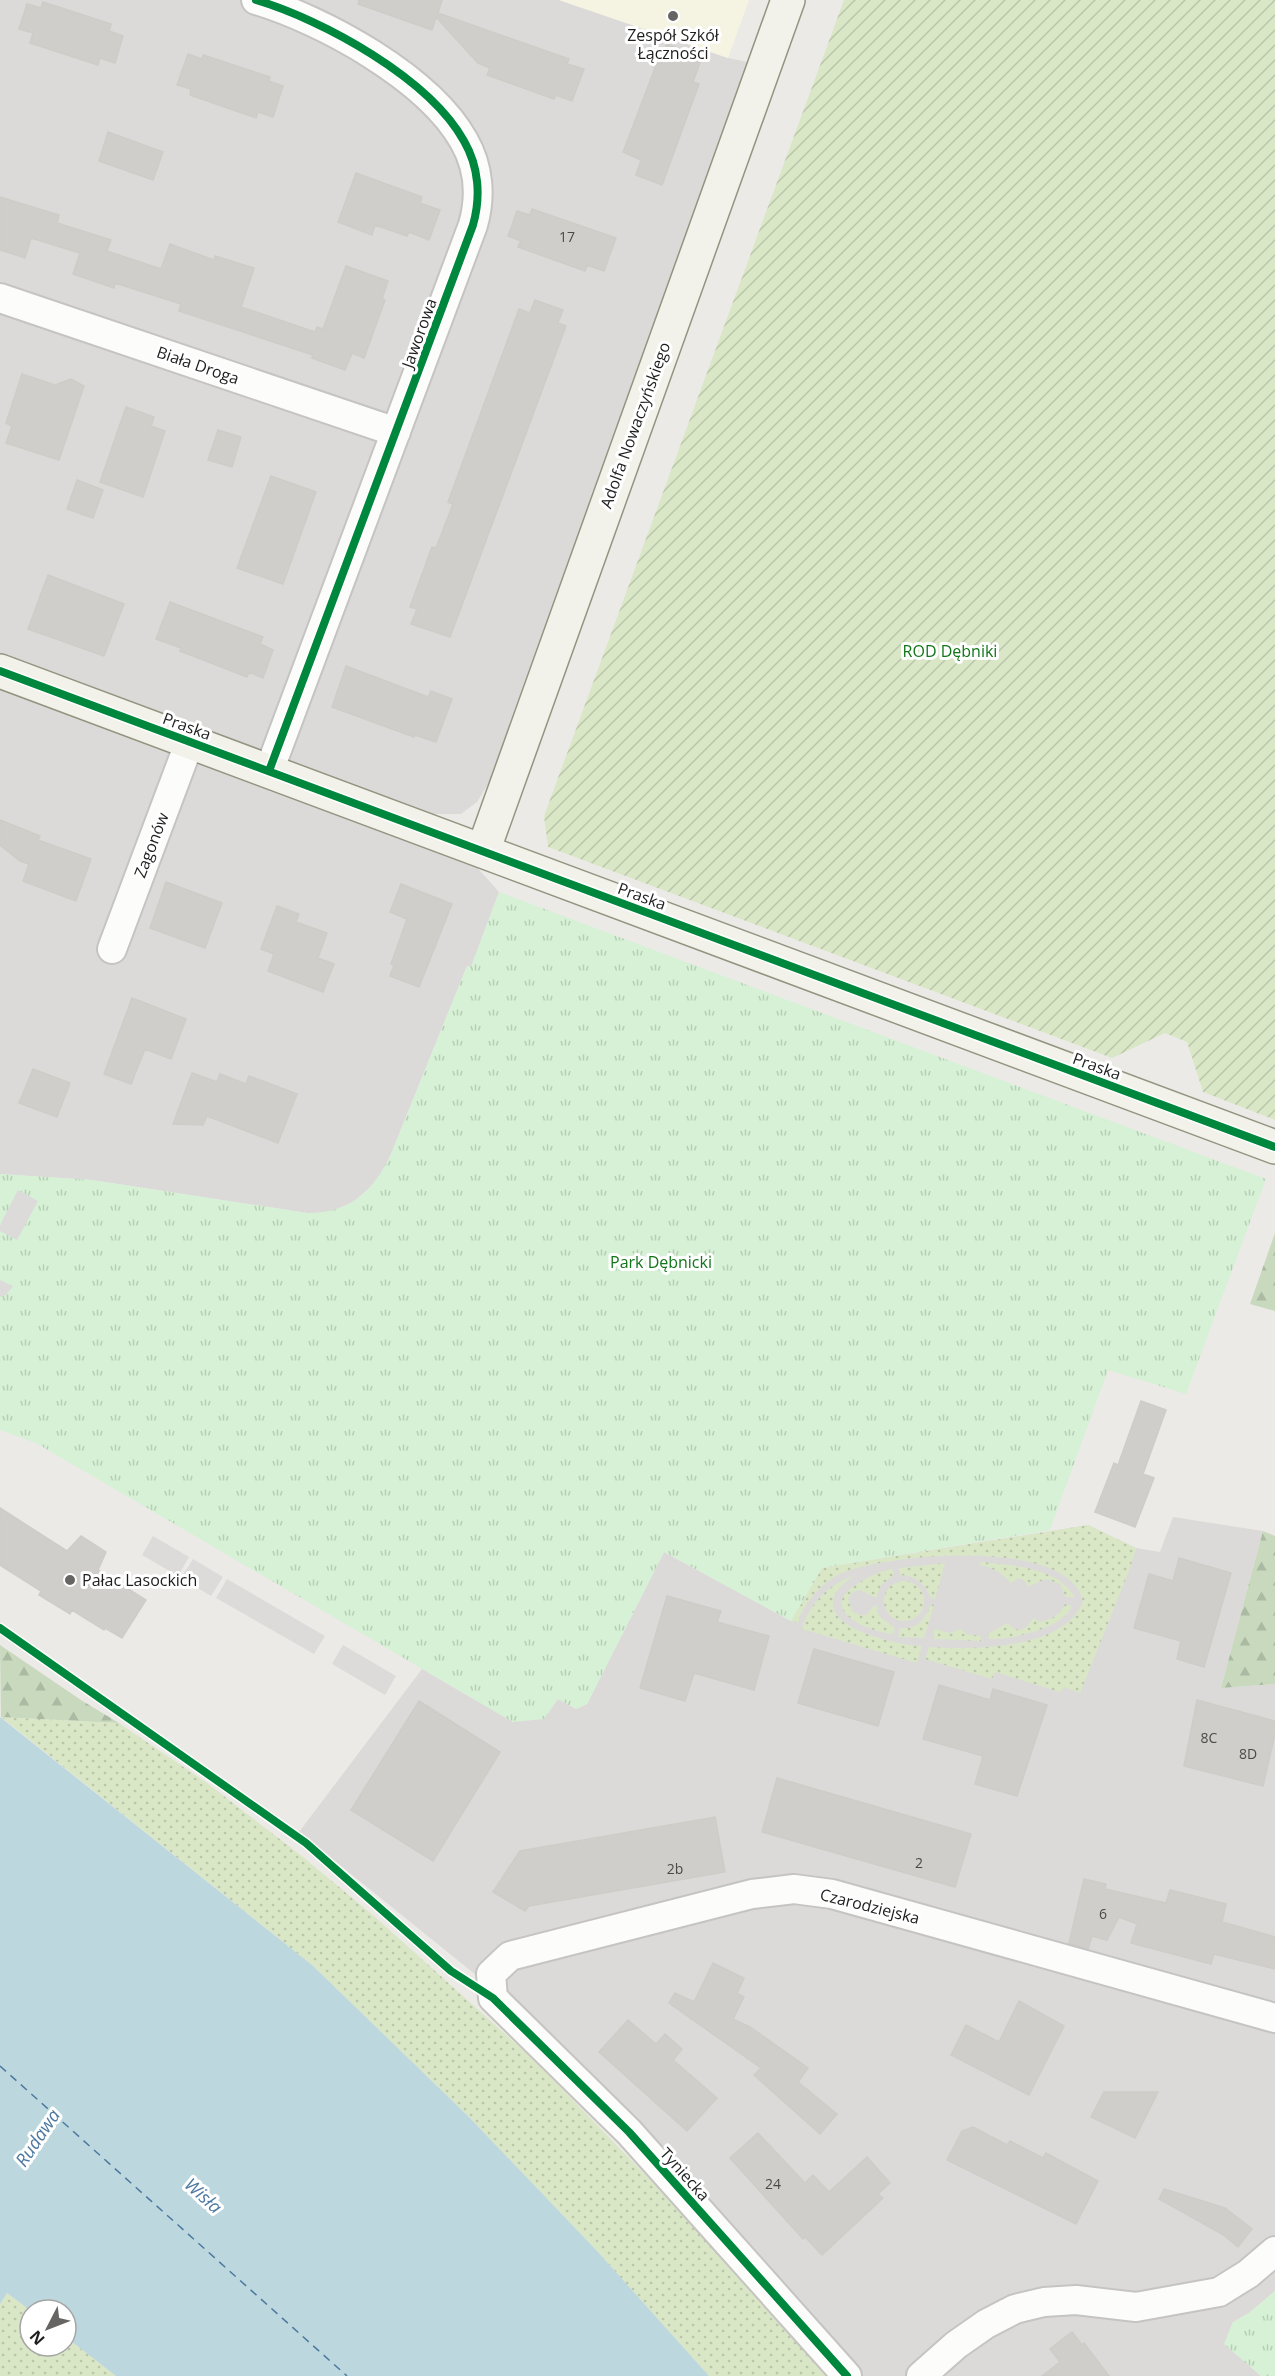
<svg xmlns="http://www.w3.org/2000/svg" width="1275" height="2376" viewBox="0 0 1275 2376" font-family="'Open Sans',sans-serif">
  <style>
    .residential { fill: #dbdad8 }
    .education { fill: #f5f4e2 }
    .grass { fill: url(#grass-dots) }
    .forest { fill: url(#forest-firs) }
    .park { fill: url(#park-tufts) }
    .garden { fill: url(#garden-furrows) }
    .parking { fill: #dcdbda }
    .water { fill: #bcd7dd }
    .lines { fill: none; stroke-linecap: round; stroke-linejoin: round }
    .ferry { stroke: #4d78a0; stroke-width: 1.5; stroke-dasharray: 8 6; stroke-linecap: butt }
    .building { fill: #d0cecb; stroke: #cfccc8; stroke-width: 1.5 }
    .street-casing { stroke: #c5c4c2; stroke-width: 32 }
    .secondary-casing { stroke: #939480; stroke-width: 36 }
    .street { stroke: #fcfcfb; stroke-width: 28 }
    .secondary { stroke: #f2f2ea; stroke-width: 33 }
    .cycleway-casing { stroke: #fff; stroke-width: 11 }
    .cycleway { stroke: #00873e; stroke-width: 8 }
    .poi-dot { fill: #666564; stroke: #fff; stroke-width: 2 }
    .labels { text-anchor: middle; stroke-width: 6; stroke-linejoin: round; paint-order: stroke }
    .number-label { font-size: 14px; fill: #4a4a49 }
    .poi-label { font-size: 16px; fill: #1e1e1e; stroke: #fff }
    .street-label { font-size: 16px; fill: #1e1e1e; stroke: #fff }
    .park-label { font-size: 16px; fill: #127519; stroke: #fff }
    .water-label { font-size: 18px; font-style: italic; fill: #4d78a0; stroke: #fff }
  </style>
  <defs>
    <pattern id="grass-dots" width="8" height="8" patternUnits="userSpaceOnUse" patternTransform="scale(1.5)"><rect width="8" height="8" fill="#d9e7c7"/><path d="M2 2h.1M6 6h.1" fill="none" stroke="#bac6aa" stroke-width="1.8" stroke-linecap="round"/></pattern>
    <pattern id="forest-firs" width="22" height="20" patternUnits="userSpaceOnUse" patternTransform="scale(1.5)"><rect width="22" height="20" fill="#c8d9bd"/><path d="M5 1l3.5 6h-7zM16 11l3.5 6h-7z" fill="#abbaa2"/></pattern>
    <pattern id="park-tufts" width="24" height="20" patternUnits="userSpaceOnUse" patternTransform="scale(1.5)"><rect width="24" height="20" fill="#d6f1d5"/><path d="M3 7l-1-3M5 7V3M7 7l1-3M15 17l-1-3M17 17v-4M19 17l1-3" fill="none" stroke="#b7ceb6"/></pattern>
    <pattern id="garden-furrows" width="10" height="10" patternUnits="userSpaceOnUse" patternTransform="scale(1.5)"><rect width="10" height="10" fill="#d9e7c7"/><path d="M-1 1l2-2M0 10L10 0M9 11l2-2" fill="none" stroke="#bac6aa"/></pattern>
  </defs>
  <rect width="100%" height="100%" fill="#eceae6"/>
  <path class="residential" d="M 0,0 L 559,0 L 728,58 L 752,63 L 495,773 L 477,802 L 461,814 L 425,814 L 0,655 Z
    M 0,688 L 474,864 L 499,892 L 471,967 L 467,966 L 391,1154 L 382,1173 L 372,1186 L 353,1202 L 328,1213 L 307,1213 L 92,1180 L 0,1174 Z
    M 1173,1517 L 1263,1531 L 1221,1688 L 1275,1684 L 1275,2291 L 1249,2313 L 1233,2322 L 1225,2343 L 1261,2376 L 853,2376 L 497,1992 L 299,1832 L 422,1669 L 513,1722 L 558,1699 L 576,1709 L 587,1704 L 664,1552 L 791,1621 L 822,1568 L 1088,1525 L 1136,1548 L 1160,1552 Z"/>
  <path class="education" d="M 559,0 L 749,0 L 728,58 Z"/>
  <path class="grass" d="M 1088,1525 L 1136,1548 L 1130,1568 L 1080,1693 L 1064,1687 L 1060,1692 L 995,1672 L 992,1679 L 925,1659 L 929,1647 C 972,1650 1064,1650 1083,1602 C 1071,1536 887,1554 842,1573 C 823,1581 803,1603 798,1623 L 791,1621 L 822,1568 Z
    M 980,1562 C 1011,1565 1057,1567 1075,1597 L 1066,1597 L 1060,1584 L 1046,1579 L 1027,1587 L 1026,1582 L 1019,1578 L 1011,1583 C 1002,1573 994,1568 980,1565 Z
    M 945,1563 L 935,1599 L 931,1598 C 925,1584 915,1575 900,1575 L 899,1568 Z
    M 892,1569 L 894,1575 L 881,1585 L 876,1598 L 860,1590 L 853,1592 L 848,1599 L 852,1611 L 859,1615 L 866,1615 L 876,1604 L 879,1616 L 895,1628 L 893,1634 C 867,1631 816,1610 857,1584 C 868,1577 880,1571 892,1569 Z
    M 853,1576 C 845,1583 834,1590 833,1601 C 829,1631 901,1645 922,1646 L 917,1663 L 802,1629 C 809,1604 829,1584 853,1576 Z
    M884 1601a20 20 0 1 1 40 0a20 20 0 1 1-40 0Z
    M 931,1604 L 934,1605 L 924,1638 L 898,1637 L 900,1628 C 917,1630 926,1619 931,1604 Z
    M 1065,1604 L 1072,1606 C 1064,1628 1011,1640 989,1639 L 988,1634 L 1007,1623 C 1017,1634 1026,1631 1033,1618 L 1040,1622 C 1052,1619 1059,1616 1065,1604 Z
    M 934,1629 L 950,1633 L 961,1629 L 966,1634 L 981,1636 L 981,1641 L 934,1639 Z
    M 1,1717 L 119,1723 L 207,1783 L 303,1857 L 374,1916 L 533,2059 L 667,2197 L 826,2376 L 709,2376 L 597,2251 L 468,2116 L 312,1965 Z
    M 7,2293 L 30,2310 L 30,2346 L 66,2346 L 66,2337 L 116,2376 L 0,2376 L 0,2304 Z"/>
  <path class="forest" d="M 1275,1233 L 1275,1311 L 1250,1304 Z
    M 1263,1531 L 1275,1536 L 1275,1684 L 1221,1688 Z
    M 0,1645 L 81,1700 L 119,1723 L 1,1717 Z"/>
  <path class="park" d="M 499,892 L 1266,1179 L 1186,1394 L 1108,1370 L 1050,1530 L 822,1568 L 791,1621 L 664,1552 L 587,1704 L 576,1709 L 558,1699 L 544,1719 L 513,1722 L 36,1443 L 0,1430 L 0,1174 L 92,1180 L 307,1213 C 350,1213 373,1192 391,1154 L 467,966 L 471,967 Z
    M 1275,2291 L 1275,2376 L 1261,2376 L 1224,2344 L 1233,2322 L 1249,2313 Z"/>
  <path class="garden" d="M 844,0 L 1275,0 L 1275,1120 L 1203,1092 L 1187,1042 L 1165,1033 L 1112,1058 L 548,847 L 544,816 Z"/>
  <path class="parking" d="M 18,1190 L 38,1201 L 17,1240 L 0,1231 L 0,1225 Z
    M 0,1280 L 13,1286 L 6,1295 L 0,1297 Z
    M 153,1536 L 189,1557 L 178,1576 L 142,1555 Z
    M 193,1559 L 223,1577 L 211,1596 L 181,1578 Z
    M 227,1579 L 325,1636 L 314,1654 L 216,1598 Z
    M 343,1645 L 396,1676 L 385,1695 L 332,1664 Z"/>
  <path class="water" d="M 0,1717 L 312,1965 L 468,2116 L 597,2251 L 709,2376 L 116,2376 L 66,2337 L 66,2310 L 30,2310 L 7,2293 L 0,2304 Z"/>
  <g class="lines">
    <path class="ferry" d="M 0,2066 L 347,2376"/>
  </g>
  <path class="building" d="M 359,0 L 442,0 L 438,13 L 569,59 L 567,64 L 584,69 L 572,101 L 556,95 L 554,99 L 487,75 L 490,68 L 478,63 L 436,17 L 432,30 L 358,4 Z
    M 43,2 L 111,24 L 109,31 L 123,36 L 115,63 L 100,58 L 98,65 L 30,43 L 33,33 L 19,29 L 27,4 L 41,8 Z
    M 667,44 L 702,57 L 693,82 L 699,84 L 662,185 L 636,175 L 641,160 L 623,152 L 655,68 Z
    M 188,54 L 202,59 L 203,55 L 270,77 L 269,81 L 283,86 L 273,117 L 258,112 L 256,118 L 190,95 L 191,89 L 177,85 Z
    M 108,132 L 163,152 L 153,180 L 99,161 Z
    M 356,173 L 422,197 L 420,203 L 440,210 L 429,240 L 409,232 L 407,236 L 375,225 L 372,235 L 338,222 Z
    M 0,197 L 59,215 L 57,223 L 111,240 L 107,251 L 161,269 L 170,244 L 214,260 L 215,256 L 254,268 L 241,307 L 315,332 L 317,327 L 323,329 L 346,266 L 388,281 L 382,299 L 385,300 L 364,358 L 352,353 L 345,370 L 312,358 L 313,355 L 179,311 L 181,304 L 115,283 L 114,288 L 73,274 L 80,253 L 31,238 L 25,258 L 0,250 Z
    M 532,209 L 616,238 L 604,271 L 587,265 L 585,271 L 518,247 L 521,241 L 508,236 L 517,211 L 530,215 Z
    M 535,300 L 563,310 L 558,323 L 566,326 L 450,637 L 411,624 L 417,609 L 410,607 L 432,547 L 436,548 L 453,504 L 448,502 L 519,309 L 530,313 Z
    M 22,374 L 55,385 L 71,379 L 84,386 L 59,460 L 6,443 L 12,426 L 6,423 Z
    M 126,407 L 154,417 L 151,426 L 165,431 L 143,497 L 100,482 Z
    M 218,430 L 241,437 L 232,467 L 208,460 Z
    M 271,476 L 316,492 L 283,584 L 237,568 Z
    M 77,480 L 103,490 L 93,518 L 67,509 Z
    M 48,575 L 124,604 L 104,656 L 28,629 Z
    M 170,602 L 263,637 L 260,644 L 273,650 L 263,678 L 249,672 L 247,677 L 180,651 L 181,648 L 156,639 Z
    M 346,666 L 428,697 L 431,691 L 452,699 L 436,742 L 415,735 L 414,737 L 332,707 Z
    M 0,820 L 40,836 L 38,840 L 91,859 L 76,901 L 23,881 L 29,864 L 20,861 L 0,845 Z
    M 166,882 L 222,903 L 205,948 L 150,928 Z
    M 401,884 L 452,904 L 419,987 L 390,976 L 394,965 L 391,964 L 407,919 L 390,912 Z
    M 277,906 L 299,914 L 296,922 L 327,933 L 318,958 L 334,964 L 323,992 L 268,971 L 274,954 L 261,949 Z
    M 132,998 L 186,1019 L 171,1059 L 145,1049 L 131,1084 L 104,1074 Z
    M 33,1069 L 70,1083 L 57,1117 L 19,1103 Z
    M 192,1073 L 217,1082 L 220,1074 L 246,1084 L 249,1076 L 297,1094 L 278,1143 L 207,1116 L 203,1125 L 173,1124 Z
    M 1141,1401 L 1166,1410 L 1143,1474 L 1154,1478 L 1135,1527 L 1095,1512 L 1114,1463 L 1118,1465 Z
    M 0,1508 L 67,1551 L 81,1536 L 106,1552 L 98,1570 L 146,1600 L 122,1638 L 105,1628 L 104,1630 L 72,1610 L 70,1614 L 39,1595 L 41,1591 L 0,1565 Z
    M 1179,1558 L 1231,1573 L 1204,1667 L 1177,1659 L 1181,1641 L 1134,1628 L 1149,1574 L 1173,1581 Z
    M 667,1596 L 721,1611 L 717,1622 L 769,1636 L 754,1690 L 694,1673 L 685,1701 L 640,1688 Z
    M 814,1649 L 894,1672 L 878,1726 L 798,1703 Z
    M 939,1685 L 990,1700 L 993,1689 L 1047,1705 L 1017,1796 L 975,1784 L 983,1756 L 923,1739 Z
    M 1197,1700 L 1275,1721 L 1275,1734 L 1263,1786 L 1184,1766 Z
    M 419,1701 L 500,1752 L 433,1861 L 351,1810 Z
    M 777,1778 L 971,1834 L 955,1887 L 762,1832 Z
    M 715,1817 L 725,1872 L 529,1906 L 525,1911 L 493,1892 L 520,1851 Z
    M 1084,1879 L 1106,1884 L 1105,1889 L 1166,1903 L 1170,1890 L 1226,1904 L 1222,1922 L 1275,1937 L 1275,1969 L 1214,1954 L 1211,1964 L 1131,1943 L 1137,1924 L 1119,1917 L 1107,1940 L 1092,1936 L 1088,1949 L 1069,1943 Z
    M 713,1963 L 744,1978 L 737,1993 L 744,1997 L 733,2019 L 750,2027 L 808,2068 L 798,2082 L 837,2114 L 820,2134 L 754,2075 L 761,2068 L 669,2003 L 675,1993 L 694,2002 Z
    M 1019,2001 L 1064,2026 L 1029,2095 L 951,2055 L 966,2025 L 999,2042 Z
    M 628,2020 L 656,2044 L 665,2034 L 682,2049 L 673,2060 L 717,2098 L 687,2131 L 599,2052 Z
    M 1104,2092 L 1158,2092 L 1135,2138 L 1091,2117 Z
    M 973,2127 L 1007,2145 L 1010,2141 L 1043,2158 L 1046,2153 L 1098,2181 L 1076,2224 L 947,2160 L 962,2131 Z
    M 758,2133 L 805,2183 L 813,2175 L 829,2192 L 867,2157 L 890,2183 L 878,2194 L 883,2198 L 822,2255 L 805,2237 L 803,2239 L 730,2158 Z
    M 1164,2189 L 1225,2208 L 1252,2229 L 1238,2247 L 1222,2234 L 1159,2199 Z
    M 1072,2332 L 1082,2345 L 1084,2343 L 1109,2376 L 1042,2376 L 1060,2362 L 1050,2349 Z"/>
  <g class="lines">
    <defs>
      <path id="street" d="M 256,0 C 323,20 429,78 464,141 C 479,167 481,197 473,225 L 269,771
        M 0,298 L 396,432
        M 112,949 L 190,741
        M 847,2376 L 629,2132 L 493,1998 L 491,1974 L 510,1956 L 752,1894 L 794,1889 L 832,1894 L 1275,2018
        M 921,2376 L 956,2345 L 986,2324 L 1015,2309 L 1044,2302 L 1076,2300 L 1136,2307 L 1219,2292 L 1248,2274 L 1275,2251"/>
      <path id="secondary" d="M 0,671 L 1275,1147
        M 483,851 L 788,0"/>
    </defs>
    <use href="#street" class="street-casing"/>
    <use href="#secondary" class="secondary-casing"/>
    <use href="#street" class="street"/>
    <use href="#secondary" class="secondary"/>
    <defs>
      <path id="cycleway" d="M 256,0 C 323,20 429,78 464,141 C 479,167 481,197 473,225 L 269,771
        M 0,671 L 1275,1147
        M 0,1628 L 306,1843 L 451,1971 L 493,1998 L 629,2132 L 847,2376"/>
    </defs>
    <use href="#cycleway" class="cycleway-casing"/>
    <use href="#cycleway" class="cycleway"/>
  </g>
  <g class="poi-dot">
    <circle cx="673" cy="16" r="6"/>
    <circle cx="70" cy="1580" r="6"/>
  </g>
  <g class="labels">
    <g class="number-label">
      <text x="567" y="242">17</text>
      <text x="1209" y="1743">8C</text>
      <text x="1248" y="1759">8D</text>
      <text x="919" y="1868">2</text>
      <text x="675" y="1874">2b</text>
      <text x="1103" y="1919">6</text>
      <text x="773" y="2189">24</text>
    </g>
    <g class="poi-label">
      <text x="673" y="41">Zespół Szkół<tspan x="673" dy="18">Łączności</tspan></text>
      <text x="82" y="1586" text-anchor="start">Pałac Lasockich</text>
    </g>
    <g class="street-label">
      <text transform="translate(419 333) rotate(-70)" y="6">Jaworowa</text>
      <text transform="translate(198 365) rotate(19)" y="6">Biała Droga</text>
      <text transform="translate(635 425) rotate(-70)" y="6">Adolfa Nowaczyńskiego</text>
      <text transform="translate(187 726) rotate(20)" y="6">Praska</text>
      <text transform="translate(151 845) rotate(-69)" y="6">Zagonów</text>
      <text transform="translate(642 896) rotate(20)" y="6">Praska</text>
      <text transform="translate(1097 1066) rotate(20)" y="6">Praska</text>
      <text transform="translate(870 1906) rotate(14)" y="6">Czarodziejska</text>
      <text transform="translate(685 2174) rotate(48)" y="6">Tyniecka</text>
    </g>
    <g class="park-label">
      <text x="950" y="657">ROD Dębniki</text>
      <text x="661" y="1268">Park Dębnicki</text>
    </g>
    <g class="water-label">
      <text transform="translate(38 2138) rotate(-56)" y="6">Rudawa</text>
      <text transform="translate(203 2196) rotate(42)" y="6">Wisła</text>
    </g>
  </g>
  <g transform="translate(48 2328) rotate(228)"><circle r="28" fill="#ffffff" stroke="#a5a5a5" stroke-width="1.5"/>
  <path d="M0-4.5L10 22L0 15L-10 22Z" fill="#666564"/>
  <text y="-9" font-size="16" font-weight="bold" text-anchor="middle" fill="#1e1e1e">N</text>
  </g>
</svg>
